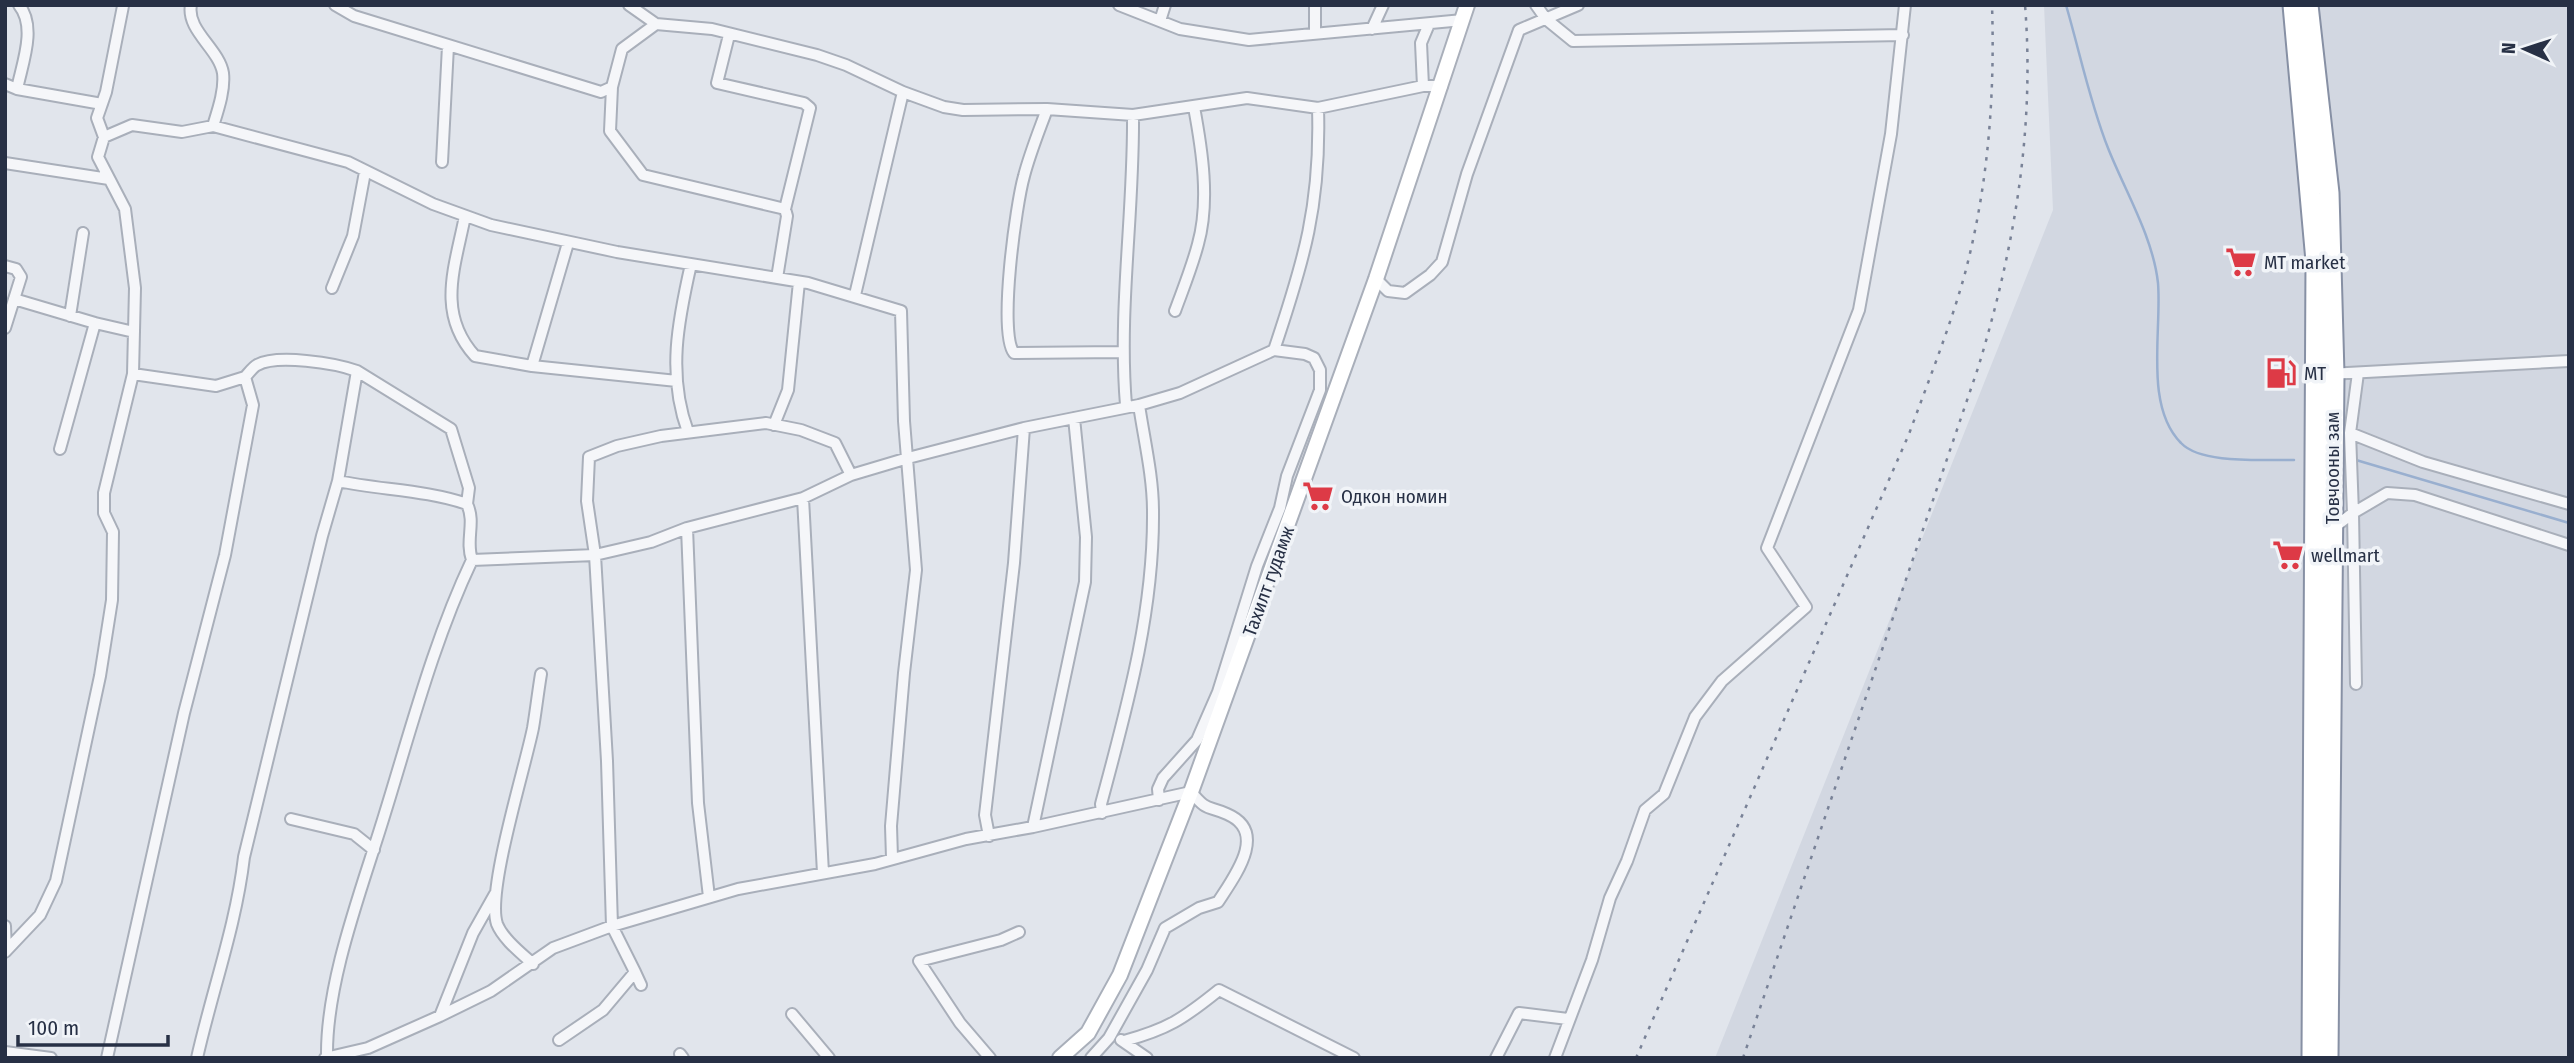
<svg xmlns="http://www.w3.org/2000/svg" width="2574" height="1063" viewBox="0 0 2574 1063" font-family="'Fira Sans Condensed',sans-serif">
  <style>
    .built { fill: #d2d7e1 }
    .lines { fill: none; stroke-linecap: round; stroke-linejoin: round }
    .stream { stroke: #99afcf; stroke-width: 2.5 }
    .street-casing { stroke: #a9afba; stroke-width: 14 }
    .secondary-casing { stroke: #a9afba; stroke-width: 18 }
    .highway-casing { stroke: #8790a4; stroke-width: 23 }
    .street { stroke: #f5f6f9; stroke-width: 10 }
    .secondary { stroke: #fff; stroke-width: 14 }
    .highway { stroke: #fff; stroke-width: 19 }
    .rail { stroke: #798297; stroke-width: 2.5; stroke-dasharray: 3.5 7; stroke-linecap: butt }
    .labels { text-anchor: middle; stroke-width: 7; stroke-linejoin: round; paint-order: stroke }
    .poi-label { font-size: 19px; fill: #273045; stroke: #f1f4f8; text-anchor: start }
    .street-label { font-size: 19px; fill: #273045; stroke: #f1f4f8 }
  </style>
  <rect width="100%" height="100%" fill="#e1e5ec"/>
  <path class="built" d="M 2044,5 L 2569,5 L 2569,1058 L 1715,1058 L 2053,210 Z"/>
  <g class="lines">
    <path class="stream" d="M 2066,5 C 2080,53 2090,103 2108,148 C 2125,191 2153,237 2158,283 C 2162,331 2144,406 2181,443 C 2202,465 2265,459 2294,460
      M 2356,460 L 2569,523"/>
    <defs>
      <path id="street" d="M 191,5 C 186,30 219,49 223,73 C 225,90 218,110 213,126
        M 335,5 L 354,16 L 601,92 L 612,87 L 622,49 L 656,24
        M 629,5 L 656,24 L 712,29 L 817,55 L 846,65 L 903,92 L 944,107 L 963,110 L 1047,109 L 1133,115 L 1247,98 L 1318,108 L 1423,86 L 1442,86
        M 1119,5 L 1180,29 L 1249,40 L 1463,20
        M 1315,5 L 1315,34
        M 1536,5 L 1546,19 L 1573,41 L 1903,35
        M 1160,21 L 1165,5
        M 1372,29 L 1383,5
        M 729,35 L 717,83 L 804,103 L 810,108 L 785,209
        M 5,84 L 17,89 L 102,104
        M 1423,86 L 1421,43 L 1429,24
        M 612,87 L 610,131 L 643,175 L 785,209 L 787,216 L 777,278
        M 17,89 C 22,64 37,27 19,5
        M 1047,109 C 1039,131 1030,153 1024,176 C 1016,204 998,333 1014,353 L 1121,352
        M 104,137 L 97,118 L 106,92 L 123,6
        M 442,162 L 448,46
        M 5,163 L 109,179
        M 465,216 C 455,267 436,313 475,356 L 532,366
        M 568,243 L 532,366 L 677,381
        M 5,266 L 16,269 L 21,277 L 5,328
        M 1376,279 L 1388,291 L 1405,293 L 1430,275 L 1442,262 L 1467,174 L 1519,30 L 1578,5
        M 332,288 L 353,236 L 365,172
        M 855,295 L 903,92
        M 14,299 L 95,323
        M 1175,311 C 1183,289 1192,267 1198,244 C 1210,201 1202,150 1194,107
        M 70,316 L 83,233
        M 1274,350 C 1304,261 1321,204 1318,108
        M 357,371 L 451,429 L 469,488 L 467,504
        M 2329,374 L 2569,361
        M 245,377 C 248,374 253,367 257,365 C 277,354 335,363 357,371 L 338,481
        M 1126,405 C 1118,309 1134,213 1133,115
        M 774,425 L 788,390 L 799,282
        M 688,432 C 667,375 678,321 691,264
        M 2350,433 L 2358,373
        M 60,449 L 95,323 L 134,332
        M 803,498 L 823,873
        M 687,528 L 698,803 L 709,897
        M 2332,529 L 2353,513 L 2350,433 L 2423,462 L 2569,504
        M 2356,684 L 2353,513 L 2387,493 L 2415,495 L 2569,545
        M 1102,813 L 1101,804 C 1127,707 1154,612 1153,511 C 1153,476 1144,439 1139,405
        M 291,819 L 354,834 L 374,850
        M 1033,827 L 1085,582 L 1086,537 L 1074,418
        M 989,836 L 985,815 L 1014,563 L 1024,428
        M 5,926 L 6,951
        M 5,952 L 40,915 L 56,881 L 100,676 L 112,600 L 113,532 L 104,513 L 104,493 L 133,374 L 135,288 L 125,209 L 98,157 L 104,137 L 132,125 L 182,132 L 213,126 L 348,162 L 433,204 L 491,225 L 617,252 L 808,283 L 901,311 L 904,421 L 916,570 L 904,673 L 891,826 L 892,858
        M 533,964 C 521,953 503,939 497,924 C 486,892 525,768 533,728 C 536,710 538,692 541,674
        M 635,972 L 641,985
        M 792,1014 L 829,1058
        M 440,1016 L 473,933 L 495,894
        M 559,1040 L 603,1010 L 635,972 L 612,926 L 607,761 L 595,555 L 587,501 L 589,457 L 617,446 L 661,436 L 766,423 L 801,430 L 835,443 L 851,475
        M 1121,1040 L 1147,1058
        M 1124,1041 C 1168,1029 1183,1019 1219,990 L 1354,1058
        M 5,1052 L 51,1058
        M 680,1054 L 683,1058
        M 327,1056 C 326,980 363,886 385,813 C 411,729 434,640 472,560 L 595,555 L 651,542 L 687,528 L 803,498 L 851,475 L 908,458 L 1024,428 L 1139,405 L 1180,393 L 1274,350 L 1305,354 L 1314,358 L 1320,370 L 1320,390 L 1287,476 L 1280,508 L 1257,566 L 1218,692 L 1197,740 L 1163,778 L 1158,789 L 1159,800
        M 107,1058 L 184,713 L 225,555 L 253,405 L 245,377 L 216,386 L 133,374
        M 197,1058 C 212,991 236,926 244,857 L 322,536 L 338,481 C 381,490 426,490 467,504 C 476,523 465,540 472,560
        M 325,1058 L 368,1048 L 440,1016 L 491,991 L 553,948 L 612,926 L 738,889 L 875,864 L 966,839 L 1033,827 L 1191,792 C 1208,812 1206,805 1227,814 C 1269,832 1234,877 1218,902 L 1199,908 L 1165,928 L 1147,970 L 1109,1038 L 1091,1058
        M 990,1058 L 960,1023 L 919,961 L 1001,940 L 1019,932
        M 1496,1058 L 1519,1013 L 1568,1019
        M 1555,1058 L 1592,960 L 1610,898 L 1627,861 L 1645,810 L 1664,794 L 1695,717 L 1722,681 L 1806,607 L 1767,548 L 1859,310 L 1891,134 L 1905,5"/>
      <path id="secondary" d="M 1060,1058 L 1088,1033 L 1120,975 L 1191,792 L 1376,279 L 1467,5"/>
      <path id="highway" d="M 2293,5 L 2316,261 L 2312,1058
        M 2308,5 L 2329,193 L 2334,374 L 2328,1058"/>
    </defs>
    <use href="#street" class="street-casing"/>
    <use href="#secondary" class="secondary-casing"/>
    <use href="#highway" class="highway-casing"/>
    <use href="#street" class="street"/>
    <use href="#secondary" class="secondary"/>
    <use href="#highway" class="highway"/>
    <path class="rail" d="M 1636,1058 L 1909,434 C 1928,382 1949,330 1964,277 C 1988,188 1995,97 1992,5
      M 1743,1058 L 1978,368 C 2014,250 2035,130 2025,5"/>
  </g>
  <defs>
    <symbol id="supermarket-bare" viewBox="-9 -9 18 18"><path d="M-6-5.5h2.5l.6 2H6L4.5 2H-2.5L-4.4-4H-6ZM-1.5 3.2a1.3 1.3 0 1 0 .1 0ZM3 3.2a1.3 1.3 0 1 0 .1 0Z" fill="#dd3a46" stroke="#f1f4f8" stroke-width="2.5" paint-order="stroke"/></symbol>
    <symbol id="fuel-bare" viewBox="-9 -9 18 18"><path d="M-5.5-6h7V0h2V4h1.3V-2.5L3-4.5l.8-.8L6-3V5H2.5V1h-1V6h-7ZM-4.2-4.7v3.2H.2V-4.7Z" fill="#dd3a46" stroke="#f1f4f8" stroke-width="2.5" paint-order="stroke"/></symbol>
  </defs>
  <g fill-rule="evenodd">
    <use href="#supermarket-bare" x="2219" y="240" width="44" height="44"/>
    <use href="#fuel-bare" x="2259" y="351" width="44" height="44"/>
    <use href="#supermarket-bare" x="1296" y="474" width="44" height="44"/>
    <use href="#supermarket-bare" x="2266" y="533" width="44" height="44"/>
  </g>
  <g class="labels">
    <g class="poi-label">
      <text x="2264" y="269">MT market</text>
      <text x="2304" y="380">МТ</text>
      <text x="1341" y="503">Одкон номин</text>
      <text x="2311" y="562">wellmart</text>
    </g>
    <g class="street-label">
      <text transform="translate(2332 468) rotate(-90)" y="7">Товчооны зам</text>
      <text transform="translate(1268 581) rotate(-70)" y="7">Тахилт гудамж</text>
    </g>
  </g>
  <rect width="2574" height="1063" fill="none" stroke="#273045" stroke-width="14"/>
  <g transform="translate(2525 49) rotate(273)" stroke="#f1f4f8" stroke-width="5" paint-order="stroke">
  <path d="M0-5L12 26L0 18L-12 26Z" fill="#273045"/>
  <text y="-10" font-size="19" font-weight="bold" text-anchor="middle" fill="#273045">N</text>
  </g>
  <path d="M18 1035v10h150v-10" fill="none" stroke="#273045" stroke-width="3.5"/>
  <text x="28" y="1035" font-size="21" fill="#273045" stroke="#f1f4f8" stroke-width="5" paint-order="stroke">100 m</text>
</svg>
